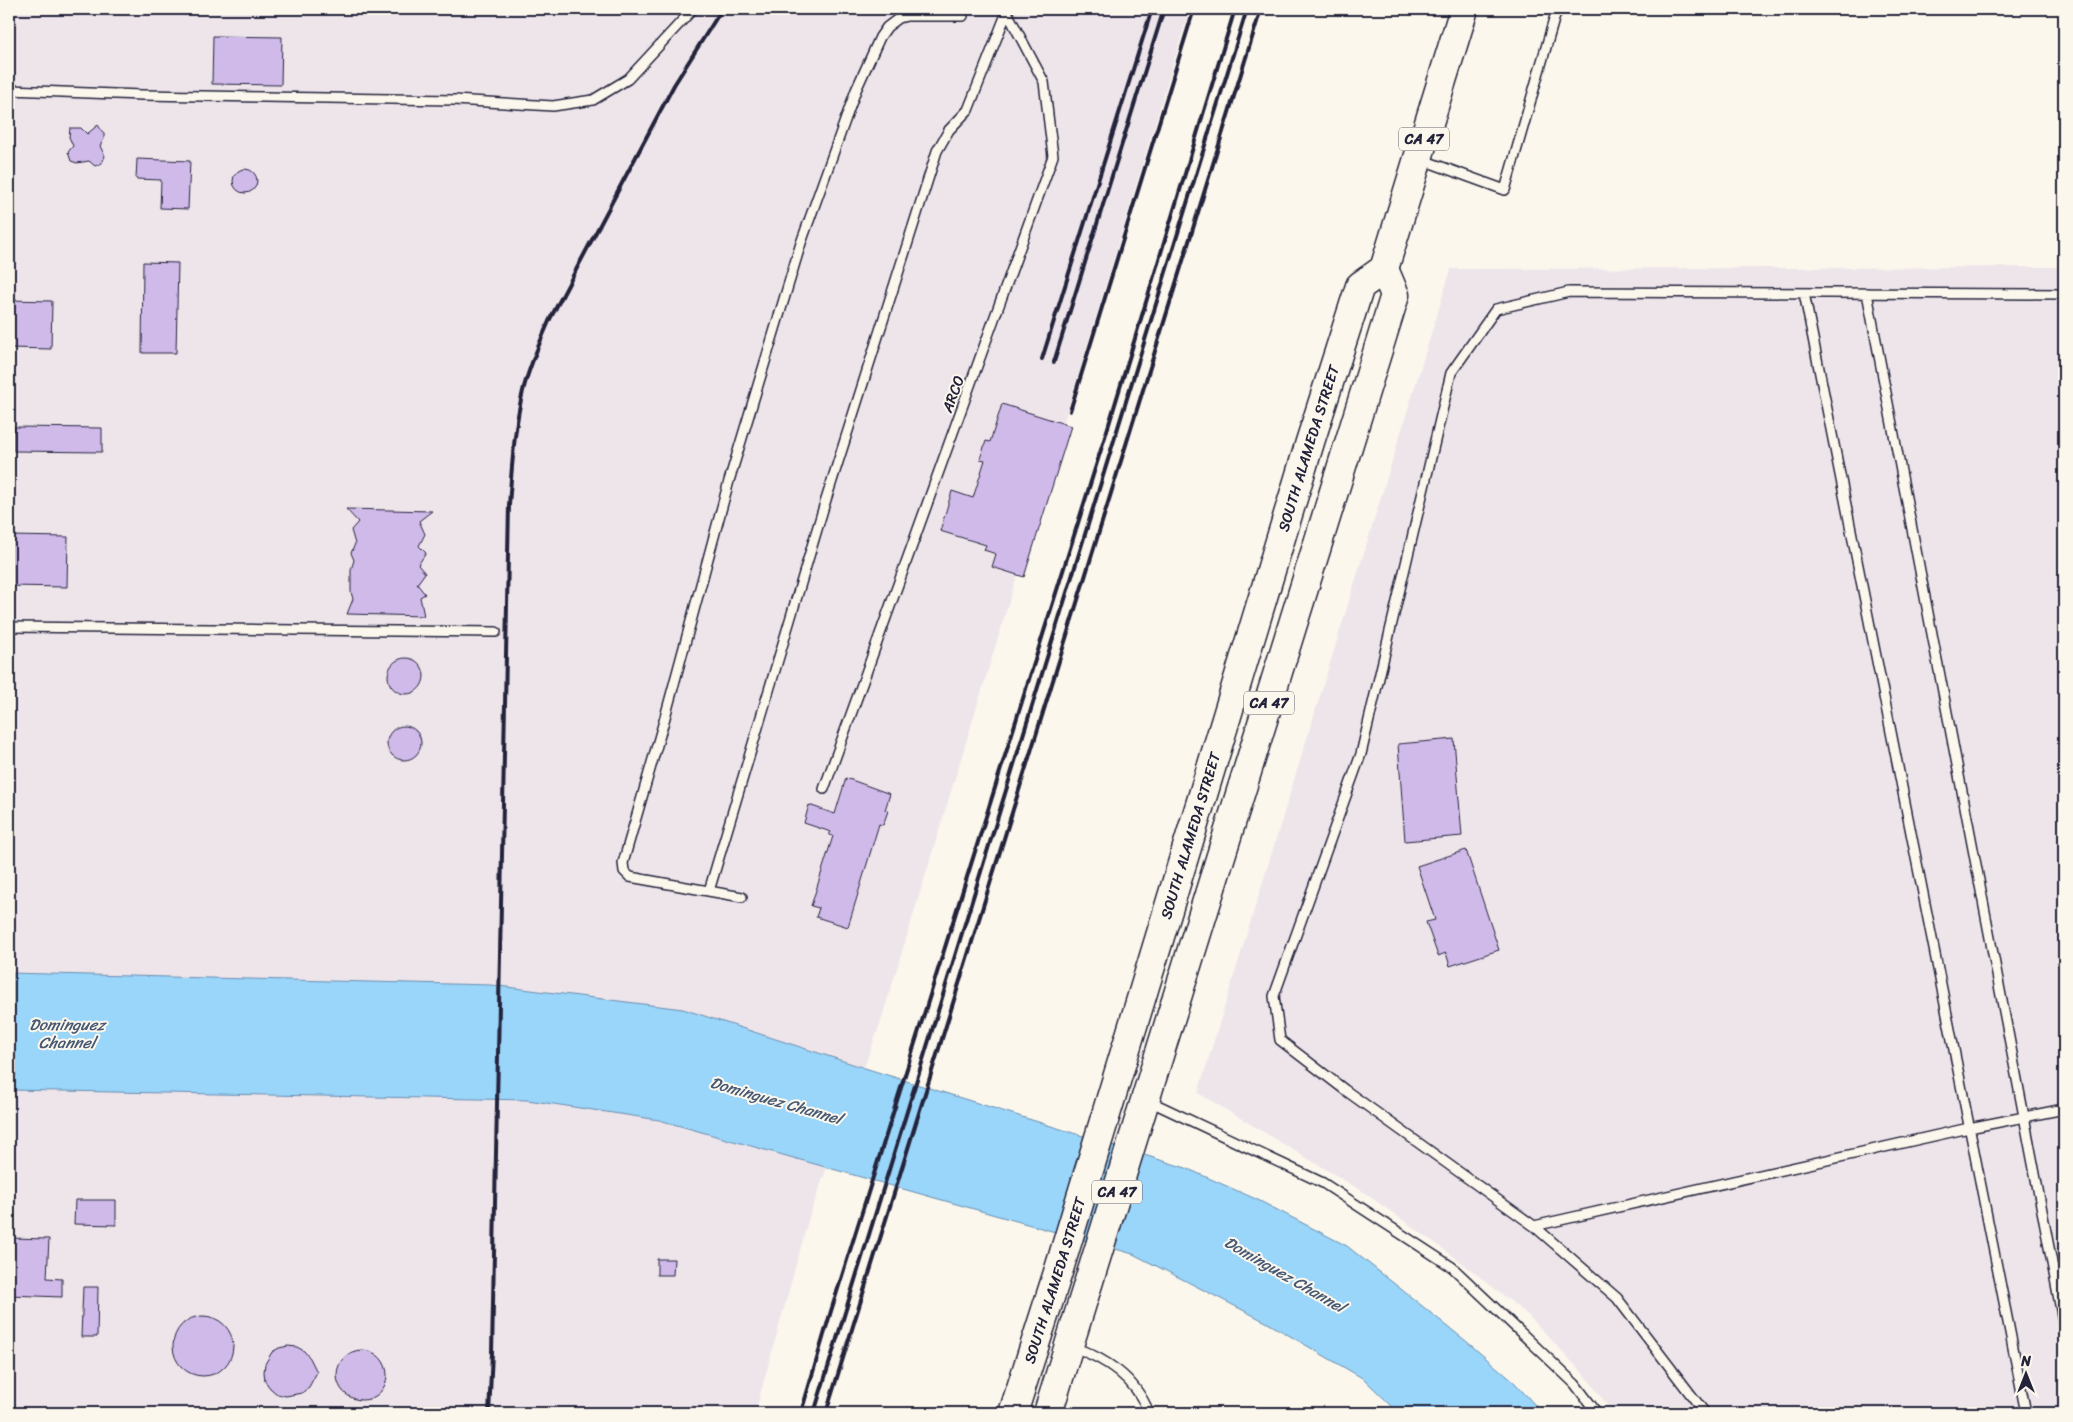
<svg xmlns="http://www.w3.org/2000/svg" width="2073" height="1422" viewBox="0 0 2073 1422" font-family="Sriracha,sans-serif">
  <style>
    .built { fill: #eee5eb }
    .water { fill: #9ad5fa; stroke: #6a8dae }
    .building { fill: #d0baea; stroke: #22223b }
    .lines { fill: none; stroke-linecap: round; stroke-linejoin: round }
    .service-casing { stroke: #22223b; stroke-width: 12 }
    .primary-casing { stroke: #22223b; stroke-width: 31 }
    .service { stroke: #fbf7ec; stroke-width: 9 }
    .primary { stroke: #fbf7ec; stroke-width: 28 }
    .rail { stroke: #22223b; stroke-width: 4 }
    .labels { text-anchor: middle; stroke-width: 4; stroke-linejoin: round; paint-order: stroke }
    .shield { fill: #fbf7ec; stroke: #636270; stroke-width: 1 }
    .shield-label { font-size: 14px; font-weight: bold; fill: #22223b }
    .street-label { font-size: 15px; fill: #22223b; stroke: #fbf7ec }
    .water-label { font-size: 16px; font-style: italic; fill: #465874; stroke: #fbf7ec }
  </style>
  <rect width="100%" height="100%" fill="#fbf7ec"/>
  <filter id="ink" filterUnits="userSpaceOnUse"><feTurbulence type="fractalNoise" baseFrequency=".02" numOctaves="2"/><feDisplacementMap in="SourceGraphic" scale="10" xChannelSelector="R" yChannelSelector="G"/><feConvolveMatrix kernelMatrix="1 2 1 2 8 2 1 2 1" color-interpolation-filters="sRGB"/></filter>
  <g filter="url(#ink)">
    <path class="built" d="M 9,9 L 1190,9 L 880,1024 L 810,1214 L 755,1413 L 9,1413 Z
      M 2064,267 L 2064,1413 L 1613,1413 L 1587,1378 L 1528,1315 L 1456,1258 L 1362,1191 L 1198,1093 L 1451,269 Z"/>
    <path class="water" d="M 9,973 L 491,985 L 683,1009 L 868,1069 L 1186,1168 L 1258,1200 L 1347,1246 L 1466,1341 L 1515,1383 L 1542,1413 L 1399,1413 L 1364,1379 L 1266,1322 L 1133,1254 L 659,1120 L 527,1100 L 9,1090 Z"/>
    <path class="building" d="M 213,36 L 282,37 L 281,85 L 212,84 Z
      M 98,125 L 104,134 L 104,139 L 100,146 L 105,156 L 102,163 L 95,166 L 89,161 L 77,163 L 71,161 L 68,152 L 73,146 L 69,137 L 70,128 L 81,128 L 87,134 Z
      M 137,159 L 190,161 L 188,209 L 160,208 L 161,180 L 136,179 Z
      M233 181a12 12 0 1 1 24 0a12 12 0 1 1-24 0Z
      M 143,262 L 178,263 L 176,353 L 142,353 Z
      M 9,300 L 52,301 L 51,349 L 9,348 Z
      M 1002,404 L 1071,426 L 1024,577 L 992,567 L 996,554 L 984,550 L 986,545 L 940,531 L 952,491 L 973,498 L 985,460 L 980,459 L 986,441 L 990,442 Z
      M 14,427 L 102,428 L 102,452 L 14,451 Z
      M 346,509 L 432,511 L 419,521 L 425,534 L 419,546 L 426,553 L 418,565 L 425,573 L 417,584 L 425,594 L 420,597 L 424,616 L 347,614 L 353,599 L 351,592 L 351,570 L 354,560 L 351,553 L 355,544 L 351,530 L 358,522 Z
      M 9,536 L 68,537 L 67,587 L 9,586 Z
      M388 676a18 18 0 1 1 36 0a18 18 0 1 1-36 0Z
      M387 743a17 17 0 1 1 34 0a17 17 0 1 1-34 0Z
      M 1454,739 L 1462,836 L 1405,841 L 1398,744 Z
      M 846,778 L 890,794 L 885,810 L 888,811 L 883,825 L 879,824 L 848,927 L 816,917 L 819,908 L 811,906 L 833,836 L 829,835 L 831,832 L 804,823 L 809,805 L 835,814 Z
      M 1466,850 L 1499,950 L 1450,966 L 1446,953 L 1438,956 L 1426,922 L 1435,920 L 1417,866 Z
      M 75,1200 L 116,1200 L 116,1225 L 74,1224 Z
      M 9,1238 L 49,1239 L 47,1278 L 62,1279 L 62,1297 L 9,1295 Z
      M 657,1259 L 674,1259 L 673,1275 L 657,1275 Z
      M 83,1287 L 98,1287 L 97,1337 L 81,1337 Z
      M173 1346a30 30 0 1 1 60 0a30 30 0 1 1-60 0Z
      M 288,1346 L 297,1347 L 304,1351 L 310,1358 L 317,1372 L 309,1387 L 302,1393 L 286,1396 L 277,1394 L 270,1388 L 265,1381 L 264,1372 L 265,1364 L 272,1352 L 279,1348 Z
      M337 1375a25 25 0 1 1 50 0a25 25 0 1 1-50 0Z"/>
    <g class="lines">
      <defs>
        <path id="service" d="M 9,90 L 142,95 L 454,100 L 553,106 L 593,100 L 628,79 L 693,9
          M 1420,159 L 1505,190 L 1557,9
          M 1804,293 L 2026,1413
          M 1867,293 L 2064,1326
          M 9,627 L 496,632
          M 824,789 L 1053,156 L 1044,82 L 1007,12 L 1008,9
          M 709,891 L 824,506 L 937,151 L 949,130 L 968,110 L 1007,12
          M 742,897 L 630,877 L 624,871 L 623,863 L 664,721 L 729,481 L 801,243 L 856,90 L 880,37 L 887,27 L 899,18 L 907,16 L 963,16
          M 1147,1100 L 1323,1183 L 1452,1267 L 1575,1384 L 1597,1413
          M 1534,1226 L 1969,1128 L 2064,1109
          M 1071,1346 C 1106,1359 1135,1377 1149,1413
          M 1705,1413 L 1617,1298 L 1534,1226 L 1345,1090 L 1280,1040 L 1274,996 L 1361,754 L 1451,373 L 1496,309 L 1569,292 L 2064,294"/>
        <g id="primary">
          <path id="s1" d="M 1013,1413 L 1060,1266 L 1310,442 L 1360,286 L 1384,269 L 1464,9"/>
          <path d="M 1048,1413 L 1395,295 L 1384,269"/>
        </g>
      </defs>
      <use href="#service" class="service-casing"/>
      <use href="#primary" class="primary-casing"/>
      <use href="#service" class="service"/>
      <use href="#primary" class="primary"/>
      <path class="rail" d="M 1042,359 L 1152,9
        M 1054,362 L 1164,9
        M 1070,411 L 1194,9
        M 489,1413 L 492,1353 L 509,505 C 512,467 514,428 523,391 C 529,366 540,342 550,319 L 674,85 L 722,9
        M 801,1413 L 831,1311 L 1109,424 L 1235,9
        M 814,1413 L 1247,9
        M 826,1413 L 1261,9"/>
    </g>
  </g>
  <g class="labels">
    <g class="shield">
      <rect x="1399" y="127.5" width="50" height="23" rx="4"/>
      <rect x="1244" y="691.5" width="50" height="23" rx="4"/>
      <rect x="1092" y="1180.5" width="50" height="23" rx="4"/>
    </g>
    <g class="shield-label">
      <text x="1424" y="144">CA 47</text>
      <text x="1269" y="708">CA 47</text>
      <text x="1117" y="1197">CA 47</text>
    </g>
    <g class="street-label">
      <text transform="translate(953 394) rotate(-70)" y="5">ARCO</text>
      <text dy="5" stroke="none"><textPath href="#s1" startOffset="1009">SOUTH ALAMEDA STREET</textPath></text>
      <text dy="5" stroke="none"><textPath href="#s1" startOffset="604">SOUTH ALAMEDA STREET</textPath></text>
      <text dy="5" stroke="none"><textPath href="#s1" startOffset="139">SOUTH ALAMEDA STREET</textPath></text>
    </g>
    <g class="water-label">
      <text x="67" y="1030">Dominguez<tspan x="67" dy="18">Channel</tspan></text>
      <text transform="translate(776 1100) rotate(16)" y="6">Dominguez Channel</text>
      <text transform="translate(1285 1274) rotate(30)" y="6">Dominguez Channel</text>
    </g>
  </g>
  <rect width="2073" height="1422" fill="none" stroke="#fbf7ec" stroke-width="30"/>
  <rect x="15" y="15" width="2043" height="1392" fill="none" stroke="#22223b" stroke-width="2" filter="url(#ink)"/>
  <g transform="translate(2026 1374)" stroke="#fbf7ec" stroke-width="4" paint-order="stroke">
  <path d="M0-4L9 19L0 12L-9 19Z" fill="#22223b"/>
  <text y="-8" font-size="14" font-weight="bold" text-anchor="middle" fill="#22223b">N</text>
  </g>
</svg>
